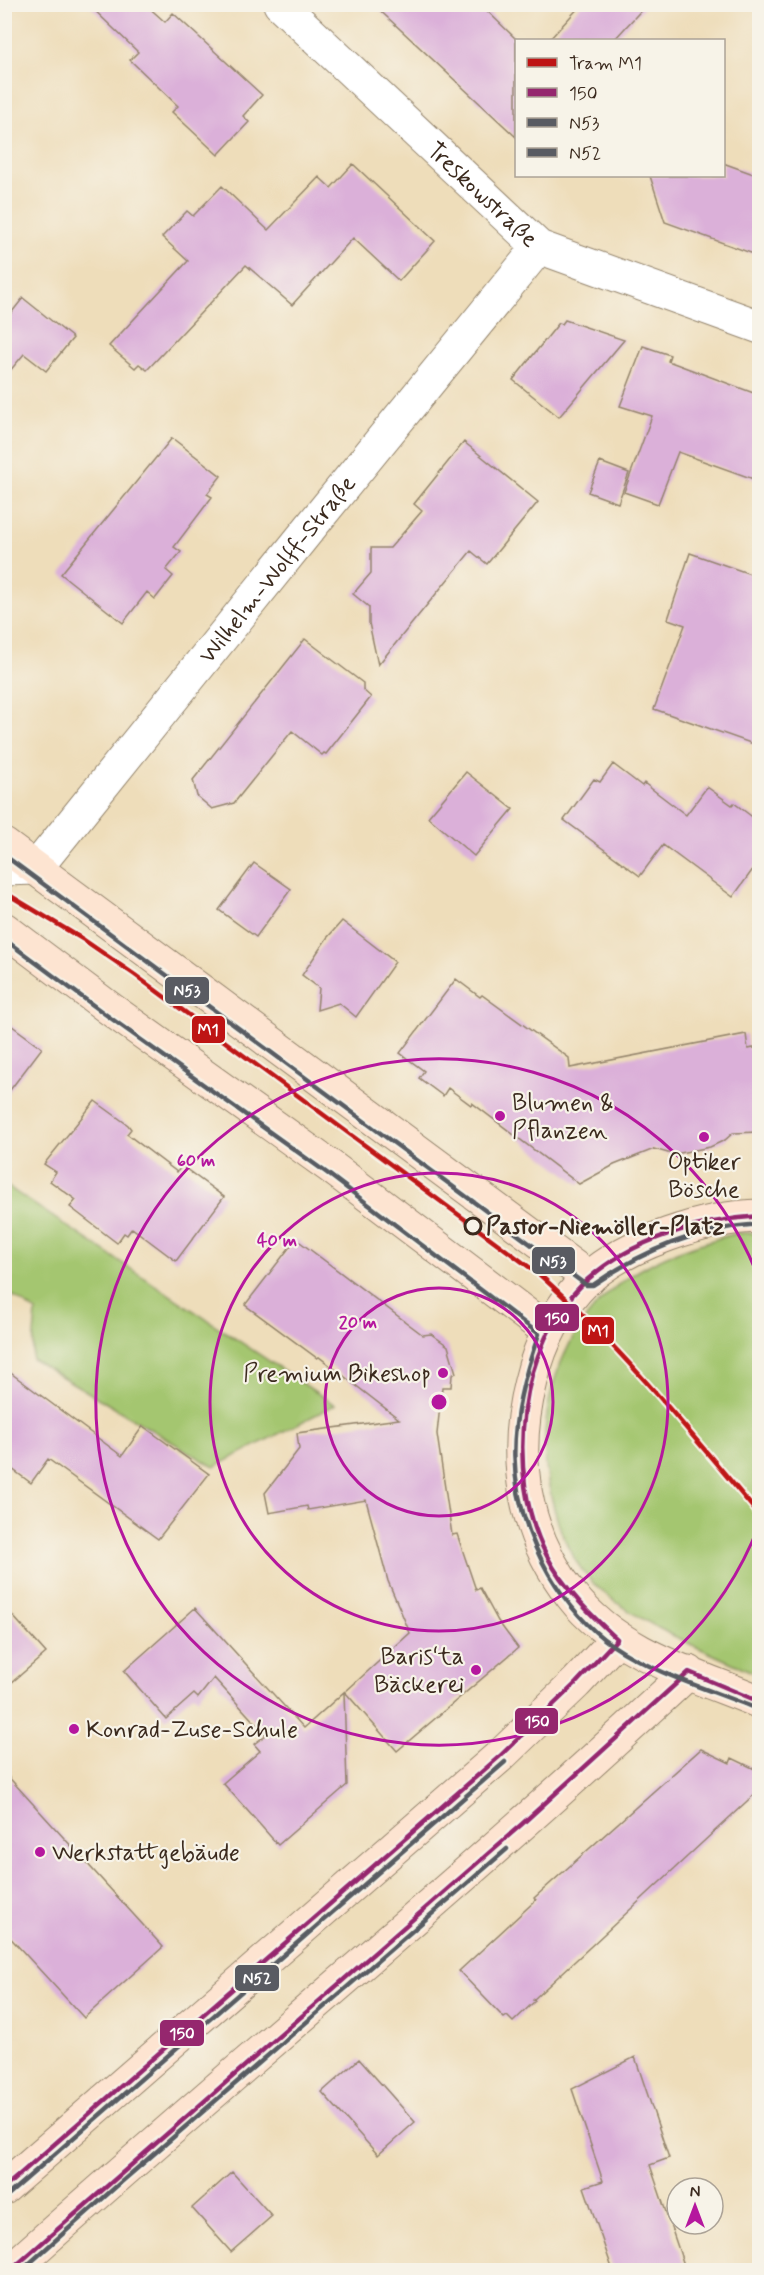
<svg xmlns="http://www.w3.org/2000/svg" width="764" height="2275" viewBox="0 0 764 2275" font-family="Mynerve,sans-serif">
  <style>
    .green { fill: #a4c66f; stroke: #707846; stroke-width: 1.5 }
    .building { fill: #dbb0d9 }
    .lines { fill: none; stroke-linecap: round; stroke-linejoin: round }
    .minor-casing { stroke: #94846c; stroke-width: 35 }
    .secondary-casing { stroke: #94846c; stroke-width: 35 }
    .minor { stroke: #fff; stroke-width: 33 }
    .secondary { stroke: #fde4d1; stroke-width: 33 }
    .bus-1-casing { stroke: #f7f3e8; stroke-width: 9 }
    .bus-2-casing { stroke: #f7f3e8; stroke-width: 9 }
    .bus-3-casing { stroke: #f7f3e8; stroke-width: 9 }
    .bus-1 { stroke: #95276e; stroke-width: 4.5 }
    .bus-2 { stroke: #595b62; stroke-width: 4.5 }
    .bus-3 { stroke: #595b62; stroke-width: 4.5 }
    .tram-1-casing { stroke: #f7f3e8; stroke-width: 9 }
    .tram-1 { stroke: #be1414; stroke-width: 4.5 }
    .ring { fill: none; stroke: #b5179e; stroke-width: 3 }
    .poi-dot { fill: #b5179e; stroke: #f7f3e8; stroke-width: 2 }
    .stop-dot { fill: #f7f3e8; stroke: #3b2a1e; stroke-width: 3 }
    .labels { text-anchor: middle; stroke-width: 4.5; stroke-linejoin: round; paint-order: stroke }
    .street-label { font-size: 24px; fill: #3b2a1e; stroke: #f7f3e8 }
    .poi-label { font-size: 24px; fill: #3b2a1e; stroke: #f7f3e8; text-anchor: start }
    .stop-label { font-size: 24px; font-weight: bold; fill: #3b2a1e; stroke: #f7f3e8; text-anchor: start }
    .centre { fill: #b5179e; stroke: #f7f3e8; stroke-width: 3 }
    .ring-label { font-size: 18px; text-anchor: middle; font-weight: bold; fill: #b5179e; stroke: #f7f3e8; stroke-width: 4.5; stroke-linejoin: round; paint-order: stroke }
    .line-badge { stroke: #f7f3e8; stroke-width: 2 }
    .badge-label { font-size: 16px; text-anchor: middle; font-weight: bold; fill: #fff }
  </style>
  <rect width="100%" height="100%" fill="#f7f3e8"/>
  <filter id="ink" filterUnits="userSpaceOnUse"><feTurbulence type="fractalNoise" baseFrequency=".0167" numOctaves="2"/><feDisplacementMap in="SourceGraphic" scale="12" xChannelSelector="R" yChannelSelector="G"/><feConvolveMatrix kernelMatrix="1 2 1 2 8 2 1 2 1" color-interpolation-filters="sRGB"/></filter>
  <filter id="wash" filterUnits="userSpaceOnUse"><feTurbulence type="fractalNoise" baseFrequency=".008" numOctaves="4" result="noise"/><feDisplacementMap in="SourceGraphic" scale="24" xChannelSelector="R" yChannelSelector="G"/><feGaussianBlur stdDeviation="1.35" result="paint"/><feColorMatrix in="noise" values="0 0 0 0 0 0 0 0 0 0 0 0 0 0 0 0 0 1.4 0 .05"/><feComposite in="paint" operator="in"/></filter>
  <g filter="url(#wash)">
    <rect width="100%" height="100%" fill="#eeddba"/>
    <path class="green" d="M 4,1185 L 5,1185 L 335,1405 L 214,1467 L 32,1359 L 36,1312 L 5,1290 Z
      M 738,1233 L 759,1233 L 759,1675 C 708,1652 633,1622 593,1583 C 566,1555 555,1519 548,1481 C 533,1399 570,1307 645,1267 C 675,1250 705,1242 738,1233 Z"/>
    <g id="blocks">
      <path class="building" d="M 88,4 L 145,4 L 165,22 L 173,13 L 262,95 L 243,116 L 249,122 L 218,155 L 172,112 L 178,106 L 130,60 L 138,52 Z
        M 373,4 L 480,4 L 516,39 L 516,137 Z
        M 582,4 L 647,4 L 614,40 L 549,40 Z
        M 723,163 L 759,176 L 759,256 L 665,222 L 650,176 L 723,176 Z
        M 353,164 L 435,241 L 399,281 L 353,238 L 292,305 L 246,265 L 147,370 L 139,364 L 135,368 L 109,346 L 188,261 L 162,237 L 187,211 L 193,216 L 222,186 L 268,230 L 319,177 L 331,188 Z
        M 23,298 L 73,338 L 46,371 L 24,354 L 4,378 L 4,322 Z
        M 565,320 L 624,340 L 559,417 L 513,380 L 559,323 L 562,324 Z
        M 643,346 L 670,355 L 668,361 L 759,395 L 759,481 L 678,452 L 658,504 L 624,492 L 652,416 L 620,406 Z
        M 172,438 L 221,476 L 207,494 L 212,497 L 174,547 L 181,552 L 166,570 L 173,576 L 155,599 L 147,592 L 123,623 L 61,574 Z
        M 464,442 L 538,502 L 487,564 L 471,551 L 378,665 L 369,623 L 369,607 L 353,594 L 371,573 L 371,548 L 390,548 L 422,511 L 414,504 Z
        M 600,462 L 629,473 L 618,503 L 588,492 Z
        M 690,553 L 759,577 L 759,746 L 654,709 L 685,625 L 668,619 Z
        M 305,639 L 363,683 L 363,690 L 371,697 L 326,754 L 324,753 L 322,755 L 292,731 L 234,803 L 212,809 L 197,796 L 193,780 Z
        M 613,764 L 642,786 L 644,783 L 686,815 L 707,787 L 732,805 L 734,803 L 759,822 L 759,861 L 733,897 L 663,845 L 640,876 L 564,820 L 594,779 L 600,782 Z
        M 466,772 L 513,809 L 474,856 L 428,817 Z
        M 254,863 L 291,889 L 256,937 L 219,910 Z
        M 342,921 L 395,962 L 356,1017 L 339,1003 L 317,1010 L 319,988 L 302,975 L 327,938 Z
        M 456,979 L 480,997 L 482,995 L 569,1058 L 570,1068 L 746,1034 L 748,1049 L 759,1047 L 759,1132 L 733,1133 L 725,1140 L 710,1147 L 680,1153 L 668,1153 L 654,1149 L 614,1165 L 579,1184 L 472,1103 L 471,1105 L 448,1088 L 443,1096 L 419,1078 L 424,1071 L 400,1053 Z
        M 4,1020 L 42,1048 L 4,1098 Z
        M 95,1101 L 128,1125 L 131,1129 L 127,1134 L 177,1172 L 182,1166 L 224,1197 L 176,1261 L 132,1228 L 127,1235 L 124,1233 L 117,1243 L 70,1207 L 76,1200 L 50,1181 L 56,1172 L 44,1164 Z
        M 296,1239 L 423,1335 L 431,1334 L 448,1346 L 456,1373 L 452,1375 L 451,1387 L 442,1387 L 437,1434 L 452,1535 L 457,1534 L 476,1590 L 480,1588 L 498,1621 L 518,1648 L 397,1751 L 345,1692 L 410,1633 L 388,1581 L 366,1500 L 308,1510 L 307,1506 L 269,1513 L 265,1493 L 299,1449 L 297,1433 L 399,1419 L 319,1357 L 317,1358 L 245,1305 Z
        M 4,1368 L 122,1456 L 143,1426 L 209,1474 L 158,1539 L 48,1459 L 31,1483 L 4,1463 Z
        M 4,1606 L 46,1653 L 4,1689 Z
        M 195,1608 L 304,1728 L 344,1692 L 347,1785 L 278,1845 L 223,1783 L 260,1751 L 254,1744 L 266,1735 L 214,1678 L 198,1698 L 194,1694 L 166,1719 L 124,1671 Z
        M 701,1749 L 730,1763 L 732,1758 L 759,1771 L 759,1790 L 533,2000 L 535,2001 L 513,2022 L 507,2016 L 504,2018 L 459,1971 L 536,1900 L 534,1898 Z
        M 4,1772 L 163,1947 L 84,2018 L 4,1931 Z
        M 635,2057 L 669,2158 L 650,2165 L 686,2271 L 613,2271 L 584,2187 L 603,2181 L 572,2089 Z
        M 359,2059 L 415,2122 L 378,2155 L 322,2092 Z
        M 232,2172 L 272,2216 L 231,2252 L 192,2208 Z"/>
    </g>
  </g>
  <g filter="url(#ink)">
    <use href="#blocks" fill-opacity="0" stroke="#94846c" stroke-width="1.5"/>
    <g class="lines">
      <defs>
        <g id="minor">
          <path id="s1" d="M 280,4 L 539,247 L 760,327"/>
          <path id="s2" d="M 4,869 L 36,868 L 313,524 L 539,247"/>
        </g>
        <path id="secondary" d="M 4,845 L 589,1278
          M 4,929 L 109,1008 L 331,1167 L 548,1331
          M 760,1216 C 706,1217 627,1243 587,1279 C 558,1307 540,1343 531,1381 C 511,1457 523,1533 572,1596 C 616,1653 695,1675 760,1702
          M 4,2188 L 500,1756 L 576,1683 L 617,1639
          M 11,2270 C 235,2069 469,1878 689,1672"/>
      </defs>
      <use href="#minor" class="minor-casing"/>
      <use href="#secondary" class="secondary-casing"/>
      <use href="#minor" class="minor"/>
      <use href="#secondary" class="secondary"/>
      <defs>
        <path id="bus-1" d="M 4,2188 L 500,1756 L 576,1683 L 617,1639 C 590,1614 564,1589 547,1556 C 504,1474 517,1344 587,1280 C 632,1239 700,1220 760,1216
          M 11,2270 L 522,1824 L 689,1672 L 760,1702"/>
        <path id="bus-2" d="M 4,855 L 586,1285 L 593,1285 C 644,1250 697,1228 760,1224
          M 4,939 L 105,1014 L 327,1173 L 539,1334 C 507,1421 502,1491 549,1574 C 565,1601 586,1627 612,1645 C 655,1674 709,1689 757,1709"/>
        <path id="bus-3" d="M 9,2194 L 505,1762
          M 22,2270 L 119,2184 L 507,1849"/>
      </defs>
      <use href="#bus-1" class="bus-1-casing"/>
      <use href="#bus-2" class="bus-2-casing"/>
      <use href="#bus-3" class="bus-3-casing"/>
      <use href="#bus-1" class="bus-1"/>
      <use href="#bus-2" class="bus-2"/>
      <use href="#bus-3" class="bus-3"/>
      <defs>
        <path id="tram-1" d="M 4,892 L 84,940 L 135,975 L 540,1275 C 622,1348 690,1432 760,1516"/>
      </defs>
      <use href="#tram-1" class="tram-1-casing"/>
      <use href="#tram-1" class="tram-1"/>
    </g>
  </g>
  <g class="ring">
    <circle cx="439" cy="1402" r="114"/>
    <circle cx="439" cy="1402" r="229"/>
    <path d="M759 1525A343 343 0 1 1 759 1279"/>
  </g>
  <g class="poi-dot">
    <circle cx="500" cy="1116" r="6"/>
    <circle cx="704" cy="1137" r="6"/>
    <circle cx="443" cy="1373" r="6"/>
    <circle cx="476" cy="1670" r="6"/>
    <circle cx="74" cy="1729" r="6"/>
    <circle cx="40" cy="1852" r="6"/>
  </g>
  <circle class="stop-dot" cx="473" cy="1226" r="8"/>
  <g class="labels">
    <g class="street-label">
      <text dy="8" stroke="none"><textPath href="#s1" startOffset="278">Treskowstraße</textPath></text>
      <text dy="8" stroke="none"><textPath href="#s2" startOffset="416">Wilhelm-Wolff-Straße</textPath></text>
    </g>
    <g class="poi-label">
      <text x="512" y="1110">Blumen &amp;<tspan x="512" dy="28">Pflanzen</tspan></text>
      <text x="704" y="1169" text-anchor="middle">Optiker<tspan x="704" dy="28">Bösche</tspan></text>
      <text x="431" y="1381" text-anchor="end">Premium Bikeshop</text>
      <text x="464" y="1664" text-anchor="end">Baris‘ta<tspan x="464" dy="28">Bäckerei</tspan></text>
      <text x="86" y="1737">Konrad-Zuse-Schule</text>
      <text x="52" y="1860">Werkstattgebäude</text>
    </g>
    <g class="stop-label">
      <text x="486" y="1234">Pastor-Niemöller-Platz</text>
    </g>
  </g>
  <circle cx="439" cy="1402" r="9" class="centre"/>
  <g class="ring-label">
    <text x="196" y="1166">60 m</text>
    <text x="277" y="1246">40 m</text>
    <text x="358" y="1328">20 m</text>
  </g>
  <g class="line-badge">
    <rect x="164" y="976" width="46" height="29" rx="6" fill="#595b62"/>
    <rect x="191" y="1015" width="35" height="29" rx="6" fill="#be1414"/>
    <rect x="531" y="1246" width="45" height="29" rx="6" fill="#595b62"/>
    <rect x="534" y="1303" width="46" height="29" rx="6" fill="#95276e"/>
    <rect x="581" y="1316" width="34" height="29" rx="6" fill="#be1414"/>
    <rect x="514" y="1707" width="45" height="28" rx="6" fill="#95276e"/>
    <rect x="234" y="1964" width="46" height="28" rx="6" fill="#595b62"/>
    <rect x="159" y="2019" width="46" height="28" rx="6" fill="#95276e"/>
  </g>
  <g class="badge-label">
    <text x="187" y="996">N53</text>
    <text x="208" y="1035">M1</text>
    <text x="553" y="1267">N53</text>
    <text x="557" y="1324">150</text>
    <text x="598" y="1336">M1</text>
    <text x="537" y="1727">150</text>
    <text x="257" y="1984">N52</text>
    <text x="182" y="2039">150</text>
  </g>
  <rect width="764" height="2275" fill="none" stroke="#f7f3e8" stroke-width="24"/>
  <rect x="515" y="39" width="210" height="138" fill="#f7f3e8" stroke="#aca397" stroke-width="1.5"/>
  <rect x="527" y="58" width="30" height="9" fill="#be1414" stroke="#aca397" stroke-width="1.5"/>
  <text x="569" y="69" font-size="18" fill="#3b2a1e">Tram M1</text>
  <rect x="527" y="88" width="30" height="9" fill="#95276e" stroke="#aca397" stroke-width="1.5"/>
  <text x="569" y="99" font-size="18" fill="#3b2a1e">150</text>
  <rect x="527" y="118" width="30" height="9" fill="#595b62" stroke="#aca397" stroke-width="1.5"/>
  <text x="569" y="129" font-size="18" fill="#3b2a1e">N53</text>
  <rect x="527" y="148" width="30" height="9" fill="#595b62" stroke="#aca397" stroke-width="1.5"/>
  <text x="569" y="159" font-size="18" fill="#3b2a1e">N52</text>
  <g transform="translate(695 2206)"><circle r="28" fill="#f7f3e8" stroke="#aca397" stroke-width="1.5"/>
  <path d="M0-4.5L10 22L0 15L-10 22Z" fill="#b5179e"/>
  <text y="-9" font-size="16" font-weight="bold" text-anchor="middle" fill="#3b2a1e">N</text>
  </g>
</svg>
